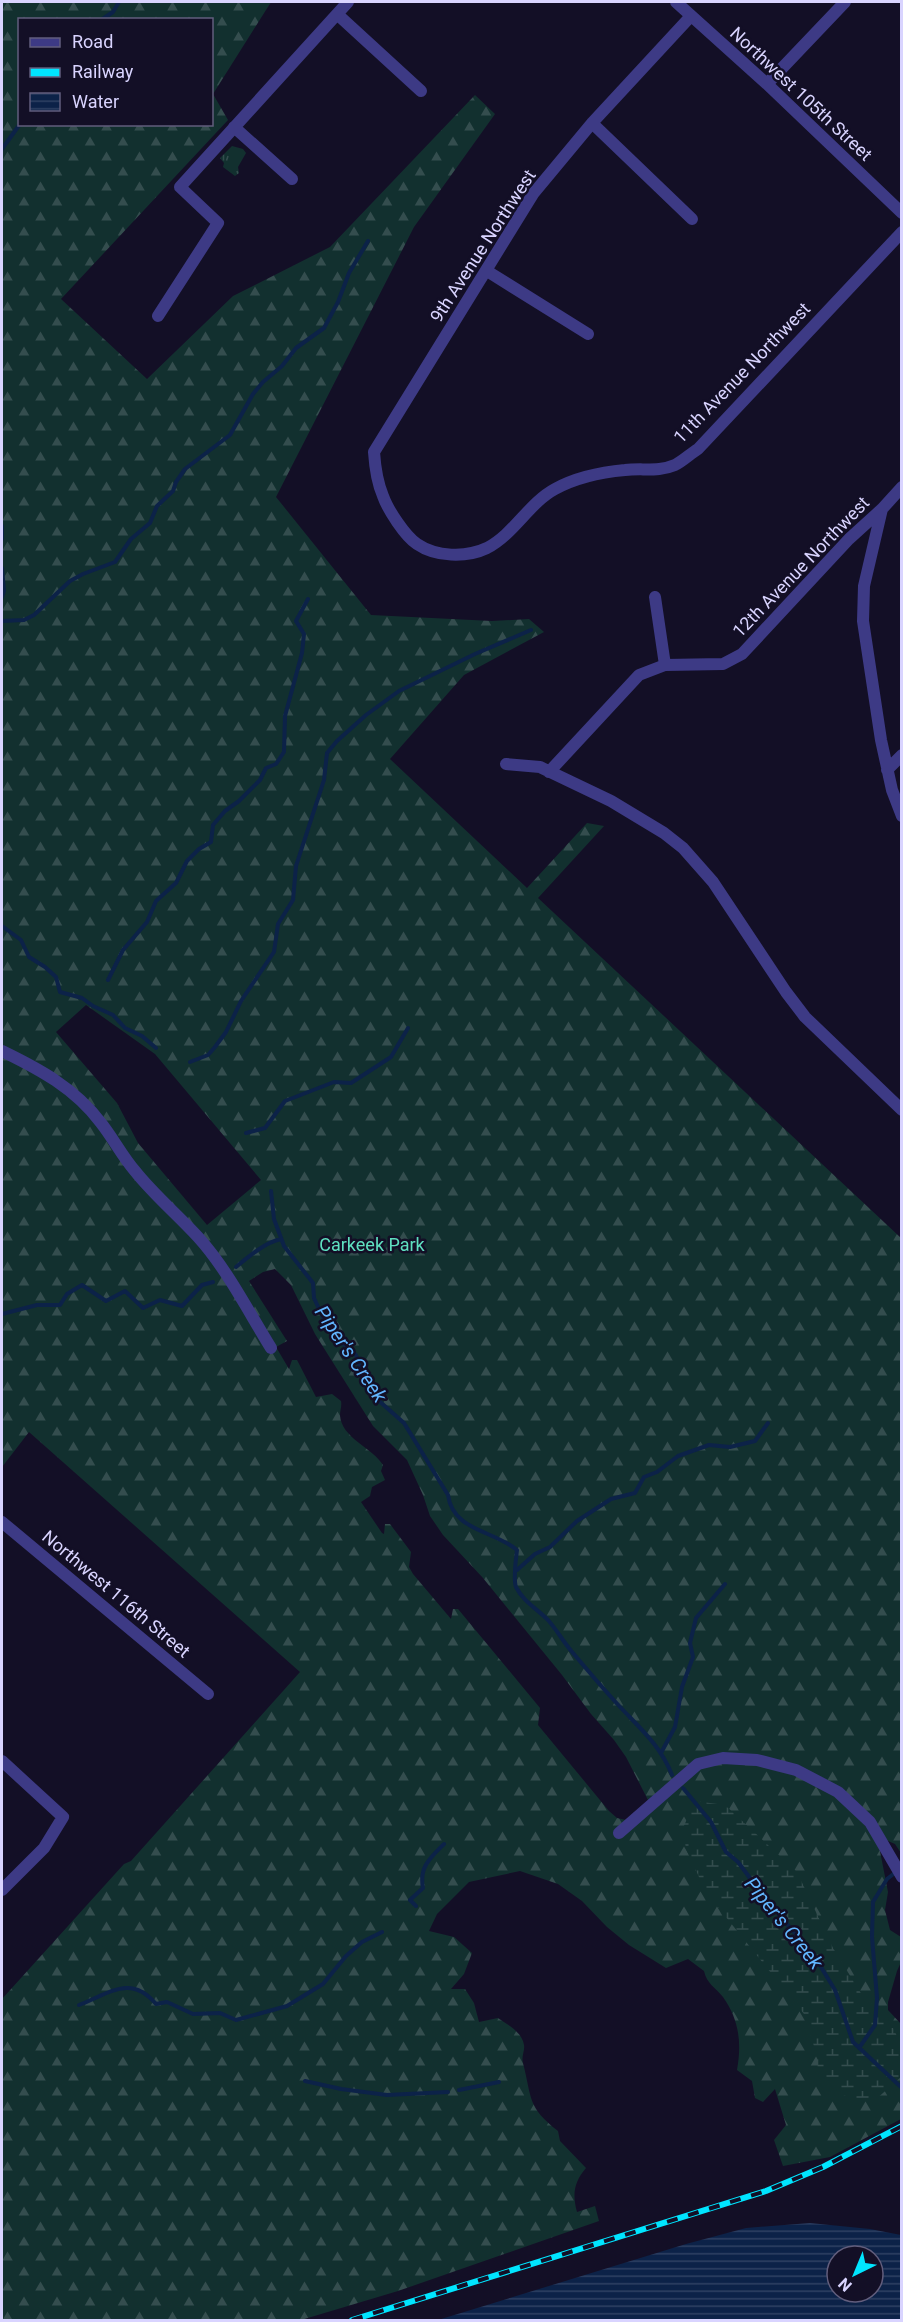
<svg xmlns="http://www.w3.org/2000/svg" width="903" height="2322" viewBox="0 0 903 2322" font-family="Roboto,sans-serif">
  <style>
    .grass { fill: url(#grass-tufts) }
    .forest { fill: url(#forest-firs); fill-rule: evenodd }
    .wetland { fill: url(#wetland-marsh) }
    .water { fill: url(#water-rules); fill-rule: evenodd }
    .lines { fill: none; stroke-linecap: round; stroke-linejoin: round }
    .stream { stroke: #0c2248; stroke-width: 4 }
    .minor { stroke: #3d3a85; stroke-width: 12 }
    .rail-casing { stroke: #00e5ff; stroke-width: 6 }
    .rail { stroke: #130f26; stroke-width: 4; stroke-dasharray: 11; stroke-linecap: butt }
    .labels { text-anchor: middle; stroke-width: 5; stroke-linejoin: round; paint-order: stroke }
    .street-label { font-size: 18px; fill: #d9d4ff; stroke: #130f26 }
    .park-label { font-size: 18px; fill: #5fe0c0; stroke: #130f26 }
    .water-label { font-size: 20px; font-style: italic; fill: #62b6ff; stroke: #130f26 }
  </style>
  <defs>
    <pattern id="grass-tufts" width="24" height="20" patternUnits="userSpaceOnUse" patternTransform="scale(1.5)"><rect width="24" height="20" fill="#12302f"/><path d="M3 7l-1-3M5 7V3M7 7l1-3M15 17l-1-3M17 17v-4M19 17l1-3" fill="none" stroke="#344d4e"/></pattern>
    <pattern id="forest-firs" width="22" height="20" patternUnits="userSpaceOnUse" patternTransform="scale(1.5)"><rect width="22" height="20" fill="#12302f"/><path d="M5 1l3.5 6h-7zM16 11l3.5 6h-7z" fill="#344d4e"/></pattern>
    <pattern id="wetland-marsh" width="20" height="14" patternUnits="userSpaceOnUse" patternTransform="scale(1.5)"><rect width="20" height="14" fill="#12302f"/><path d="M1 5h8M5 5V1M11 12h8M15 12V8" fill="none" stroke="#344d4e"/></pattern>
    <pattern id="water-rules" width="6" height="5" patternUnits="userSpaceOnUse" patternTransform="scale(1.5)"><rect width="6" height="5" fill="#0c2248"/><path d="M0 2.5h6" fill="none" stroke="#2f4163"/></pattern>
  </defs>
  <rect width="100%" height="100%" fill="#130f26"/>
  <path class="grass" d="M 232,146 L 243,149 L 246,153 L 238,167 L 239,173 L 235,176 L 223,167 L 224,163 L 220,158 Z"/>
  <path class="forest" d="M 2,2 L 271,2 L 213,94 L 228,120 L 61,299 L 147,379 L 233,296 L 330,247 L 475,95 L 495,114 L 414,227 L 276,497 L 371,615 L 492,621 L 529,619 L 544,632 L 464,675 L 390,759 L 527,888 L 587,823 L 604,826 L 538,898 L 901,1238 L 901,1853 L 895,1844 L 877,1836 L 888,1892 L 885,1910 L 890,1930 L 901,1937 L 901,1962 L 897,1971 L 888,2002 L 888,2010 L 901,2024 L 901,2119 L 830,2157 L 783,2166 L 774,2140 L 786,2125 L 775,2089 L 763,2102 L 755,2098 L 752,2081 L 737,2070 C 742,2043 739,2019 723,1997 C 715,1987 707,1984 704,1971 L 688,1959 L 666,1968 L 629,1945 L 607,1927 L 582,1901 L 558,1884 L 520,1871 L 469,1882 L 437,1914 L 429,1931 L 454,1937 L 472,1953 L 464,1974 L 451,1989 L 465,1989 L 474,2003 L 479,2022 L 498,2018 C 508,2025 522,2032 524,2045 C 525,2051 521,2057 523,2063 C 532,2098 527,2107 558,2131 L 560,2141 L 586,2168 C 574,2182 572,2194 577,2212 L 595,2206 L 599,2221 L 398,2291 L 301,2320 L 2,2320 L 2,1999 L 124,1864 L 131,1861 L 300,1672 L 29,1432 L 2,1467 ZM 20,20 L 212,20 L 212,124 L 20,124 ZM 86,1005 L 155,1054 L 261,1180 L 207,1225 L 138,1143 L 117,1103 L 56,1032 ZM 275,1269 L 291,1285 L 315,1334 L 373,1426 L 407,1460 L 423,1495 L 430,1516 L 443,1535 L 483,1578 L 562,1675 L 591,1714 L 614,1740 L 626,1757 L 649,1802 L 626,1820 L 617,1818 L 609,1811 L 538,1725 L 540,1708 L 458,1609 L 453,1609 L 451,1619 L 413,1574 L 409,1567 L 411,1552 L 390,1524 L 385,1524 L 384,1534 L 382,1533 L 361,1502 L 370,1496 L 372,1487 L 385,1480 L 381,1471 L 383,1465 C 373,1448 341,1438 340,1415 C 340,1410 342,1406 341,1401 L 332,1394 L 316,1397 L 297,1360 L 292,1360 L 289,1369 L 276,1347 L 287,1341 L 249,1281 L 263,1272 Z"/>
  <path class="wetland" d="M 695,1801 L 725,1805 L 797,1872 L 833,1948 L 862,1995 L 890,2021 L 901,2045 L 901,2077 L 874,2101 C 847,2097 837,2097 817,2078 L 818,2059 L 804,2014 L 717,1906 L 699,1877 L 686,1849 L 683,1828 Z"/>
  <path class="water" d="M 810,2223 L 870,2229 L 901,2235 L 901,2320 L 438,2320 L 686,2244 L 746,2228 ZM 837,2256 L 873,2256 L 873,2292 L 837,2292 Z"/>
  <g class="lines">
    <path class="stream" d="M 101,20 L 113,12 L 119,2
      M 2,149 L 20,124
      M 2,526 L 2,539
      M 2,568 L 4,591 L 2,597
      M 2,621 L 24,620 L 34,615 L 70,581 L 83,574 L 115,562 L 131,539 L 150,523 L 157,506 L 173,491 L 176,482 L 185,469 L 230,435 L 253,394 L 263,382 L 282,366 L 296,348 L 324,328 L 338,302 L 349,273 L 368,241
      M 2,926 L 21,940 L 29,957 L 45,967 L 56,977 L 60,992 L 82,998 L 93,1006 L 113,1015 L 125,1028 L 142,1036 L 156,1048
      M 108,980 L 123,950 L 147,922 L 156,901 L 176,883 L 187,861 L 199,849 L 211,842 L 213,825 L 225,811 L 239,801 L 260,780 L 266,768 L 276,764 L 284,752 L 285,716 L 302,653 L 304,634 L 296,621 L 308,599
      M 190,1062 L 208,1055 L 215,1047 L 226,1032 L 241,1001 L 274,952 L 278,924 L 293,900 L 296,866 L 324,780 L 327,753 L 337,741 L 366,715 L 399,691 L 475,654 L 531,630
      M 246,1133 L 265,1128 L 285,1101 L 334,1082 L 351,1083 L 391,1057 L 408,1028
      M 271,1191 L 274,1219 L 284,1246 L 313,1283 L 314,1298 L 325,1322 L 334,1336 L 356,1355 L 364,1379 L 378,1400 L 404,1423 L 448,1495 C 453,1531 493,1530 517,1550 C 516,1559 513,1579 516,1587 C 523,1601 537,1609 548,1620 C 557,1630 564,1643 573,1653 C 589,1672 605,1691 622,1709 C 642,1730 661,1747 672,1775
      M 236,1267 C 249,1256 266,1242 281,1239
      M 2,1314 L 37,1305 L 60,1305 L 67,1294 L 82,1285 L 106,1301 L 125,1291 L 143,1308 L 160,1300 L 182,1306 L 202,1285 L 213,1282
      M 517,1570 L 535,1554 L 550,1547 L 577,1521 L 611,1499 L 635,1493 L 644,1477 L 657,1472 L 678,1456 L 709,1445 L 730,1447 L 755,1441 L 768,1423
      M 661,1753 L 675,1727 L 682,1687 L 693,1657 L 690,1643 L 696,1618 L 725,1584
      M 683,1788 L 711,1822 L 726,1852 L 738,1862 L 767,1901 L 813,1954 L 835,1990 L 853,2042 L 902,2088
      M 416,1906 L 410,1900 L 423,1888 C 419,1867 430,1858 444,1844
      M 79,2005 C 110,1993 131,1974 156,2004 L 167,2002 L 193,2014 L 220,2013 L 236,2020 L 287,2006 L 323,1984 L 346,1956 L 362,1942 L 382,1932
      M 859,2048 L 875,2025 L 877,1998 L 872,1937 L 873,1902 L 887,1879 L 896,1872
      M 305,2081 L 341,2089 L 387,2095 L 448,2092
      M 459,2090 L 499,2082"/>
    <path class="minor" d="M 676,2 L 767,84 L 902,213
      M 337,14 L 421,91
      M 691,16 L 592,123 L 533,194 L 374,452 C 375,467 377,482 383,496 C 388,510 405,536 417,544 C 436,557 466,558 487,548 C 514,534 529,503 555,489 C 575,478 603,472 625,470 C 642,468 659,472 675,465 C 683,461 690,454 698,449 L 902,232
      M 767,84 L 845,2
      M 592,123 L 692,219
      M 234,127 L 292,179
      M 487,271 L 588,334
      M 158,316 L 218,223 L 180,187 L 348,2
      M 882,509 L 864,586 L 863,621 L 881,740 L 892,790 L 902,816
      M 655,597 L 665,665
      M 506,764 L 540,767 L 611,801 L 664,833 L 683,848 L 713,882 L 786,992 L 805,1017 L 902,1110
      M 887,770 L 902,755
      M 549,772 L 639,675 L 665,665 L 723,664 L 742,654 L 849,539 L 882,509 L 902,487
      M 2,1051 C 39,1069 75,1088 101,1123 C 113,1138 122,1156 135,1171 C 154,1195 178,1215 198,1237 C 227,1269 248,1311 271,1348
      M 2,1522 L 208,1694
      M 2,1761 L 63,1817 L 44,1848 L 2,1890
      M 619,1833 L 698,1764 L 723,1758 L 757,1760 L 796,1770 L 838,1792 L 870,1822 L 902,1877"/>
    <defs>
      <path id="rail" d="M 352,2320 L 766,2191 L 823,2167 L 902,2126"/>
    </defs>
    <use href="#rail" class="rail-casing"/>
    <use href="#rail" class="rail"/>
  </g>
  <g class="labels">
    <g class="street-label">
      <text transform="translate(801 94) rotate(43)" y="6">Northwest 105th Street</text>
      <text transform="translate(483 246) rotate(-57)" y="6">9th Avenue Northwest</text>
      <text transform="translate(742 373) rotate(-46)" y="6">11th Avenue Northwest</text>
      <text transform="translate(801 567) rotate(-46)" y="6">12th Avenue Northwest</text>
      <text transform="translate(116 1594) rotate(40)" y="6">Northwest 116th Street</text>
    </g>
    <g class="park-label">
      <text x="372" y="1251">Carkeek Park</text>
    </g>
    <g class="water-label">
      <text transform="translate(351 1354) rotate(56)" y="7">Piper's Creek</text>
      <text transform="translate(784 1923) rotate(51)" y="7">Piper's Creek</text>
    </g>
  </g>
  <rect width="903" height="2322" fill="none" stroke="#d9d4ff" stroke-width="6"/>
  <rect x="18" y="18" width="195" height="108" fill="#130f26" stroke="#625e7d" stroke-width="1.5"/>
  <rect x="30" y="38" width="30" height="9" fill="#3d3a85" stroke="#625e7d" stroke-width="1.5"/>
  <text x="72" y="48" font-size="18" fill="#d9d4ff">Road</text>
  <rect x="30" y="68" width="30" height="9" fill="#00e5ff" stroke="#625e7d" stroke-width="1.5"/>
  <text x="72" y="78" font-size="18" fill="#d9d4ff">Railway</text>
  <rect x="30" y="93" width="30" height="18" fill="url(#water-rules)" stroke="#625e7d" stroke-width="1.5"/>
  <text x="72" y="108" font-size="18" fill="#d9d4ff">Water</text>
  <g transform="translate(855 2274) rotate(223)"><circle r="28" fill="#130f26" stroke="#625e7d" stroke-width="1.5"/>
  <path d="M0-4.5L10 22L0 15L-10 22Z" fill="#00e5ff"/>
  <text y="-9" font-size="16" font-weight="bold" text-anchor="middle" fill="#d9d4ff">N</text>
  </g>
</svg>
